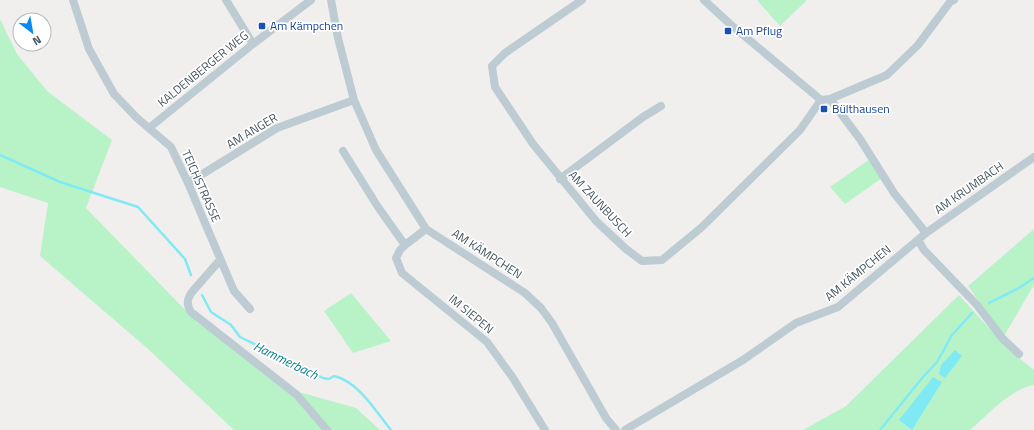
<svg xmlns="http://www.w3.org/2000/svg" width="1034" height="430" viewBox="0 0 1034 430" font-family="'Titillium Web',sans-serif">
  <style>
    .green { fill: #b8f3c7 }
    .water { fill: #80eaf4 }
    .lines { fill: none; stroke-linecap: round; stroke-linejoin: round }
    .stream { stroke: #80eaf4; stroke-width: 2.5 }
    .street { stroke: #bdcbd2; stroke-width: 8 }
    .transit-dot { fill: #1a4fb4; stroke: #fff; stroke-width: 1.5 }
    .labels { text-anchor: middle; stroke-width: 3.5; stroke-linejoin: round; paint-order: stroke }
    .transit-label { font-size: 12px; fill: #164399; stroke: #fff; text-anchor: start }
    .street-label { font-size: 12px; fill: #44555d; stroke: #fff }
    .water-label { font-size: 13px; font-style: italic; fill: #04808c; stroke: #fff }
  </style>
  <rect width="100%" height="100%" fill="#f1eeee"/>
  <path class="green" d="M 757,0 L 807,0 L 780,26 Z
    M 0,19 L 17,54 L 47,91 L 112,140 L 86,208 L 198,323 L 299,392 L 356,408 L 380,430 L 234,430 L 147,348 L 40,256 L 48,203 L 0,187 Z
    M 870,159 L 882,178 L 845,204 L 830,187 Z
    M 1034,229 L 1034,285 L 1004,336 L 968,286 Z
    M 351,293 L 391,341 L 353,353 L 324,311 Z
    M 959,295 L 1008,349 L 1034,370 L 1034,385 C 1010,389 988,415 970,430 L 803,430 L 846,406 Z"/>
  <path class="water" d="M 955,350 L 962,356 L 945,378 L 939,374 L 941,365 Z
    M 933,377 L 942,382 L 912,430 L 899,420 Z"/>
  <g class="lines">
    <path class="stream" d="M 0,155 L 60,182 L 138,207 L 185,259 L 191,275
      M 202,295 L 211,312 L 231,325 L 240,337 L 323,378 L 329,379 L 334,376 C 358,381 376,412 391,430
      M 989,303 L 1019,288 L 1034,278
      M 880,430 L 923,377 L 937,362 L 952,335 L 972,313"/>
    <path class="street" d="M 73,0 L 89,49 L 114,94 L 137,118 L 171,147 L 188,183 L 234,291 L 250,309
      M 226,0 L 253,44
      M 331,0 L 338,38 L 354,100 L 376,150 L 426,229 L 525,293 L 541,308 L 552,323 L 606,418 L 616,430
      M 582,0 L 505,53 L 492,66 L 495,87 L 533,144 L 596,221 L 626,249 L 642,261 L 662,260 L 702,227 L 800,130 L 821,100
      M 704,0 L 730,24 L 821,100
      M 830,99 L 860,139 L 894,193 L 926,233
      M 821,100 L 830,99 L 887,75 L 918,45 L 950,2 L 954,0
      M 149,128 L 253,44 L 311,0
      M 343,151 L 378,207 L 405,245
      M 560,179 L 643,117 L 661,106
      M 188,183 L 277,128 L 354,100
      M 426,229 L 405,245 L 400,250 L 396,258 L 402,273 L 487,342 L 513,378 L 545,430
      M 918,240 L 924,250 L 977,305 L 1002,338 L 1019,354
      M 220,260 L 192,292 C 187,299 186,304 191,312 L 297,395 L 327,430
      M 625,430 L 743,360 L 796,323 L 838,307 L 926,233 L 1034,157"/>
  </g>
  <g class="transit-dot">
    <rect x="258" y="22" width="8" height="8" rx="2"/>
    <rect x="724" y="27" width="8" height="8" rx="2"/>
    <rect x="820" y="105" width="8" height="8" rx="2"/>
  </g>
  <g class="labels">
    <g class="transit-label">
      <text x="270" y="30">Am Kämpchen</text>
      <text x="736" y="35">Am Pflug</text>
      <text x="832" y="113">Bülthausen</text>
    </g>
    <g class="street-label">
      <text transform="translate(203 69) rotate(-39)" y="4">KALDENBERGER WEG</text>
      <text transform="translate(252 131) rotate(-31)" y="4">AM ANGER</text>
      <text transform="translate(201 186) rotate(66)" y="4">TEICHSTRASSE</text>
      <text transform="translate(969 188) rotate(-35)" y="4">AM KRUMBACH</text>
      <text transform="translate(600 204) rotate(47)" y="4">AM ZAUNBUSCH</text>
      <text transform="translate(487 254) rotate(33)" y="4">AM KÄMPCHEN</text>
      <text transform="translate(858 273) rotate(-39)" y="4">AM KÄMPCHEN</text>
      <text transform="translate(471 314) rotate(39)" y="4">IM SIEPEN</text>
    </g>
    <g class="water-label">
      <text transform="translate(286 360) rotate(26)" y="5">Hammerbach</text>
    </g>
  </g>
  <g transform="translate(32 32) rotate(149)"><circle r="19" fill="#ffffff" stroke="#b4bbbe"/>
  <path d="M0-3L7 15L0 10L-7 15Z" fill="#078af1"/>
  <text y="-6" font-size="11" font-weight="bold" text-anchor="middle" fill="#44555d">N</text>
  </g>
</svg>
